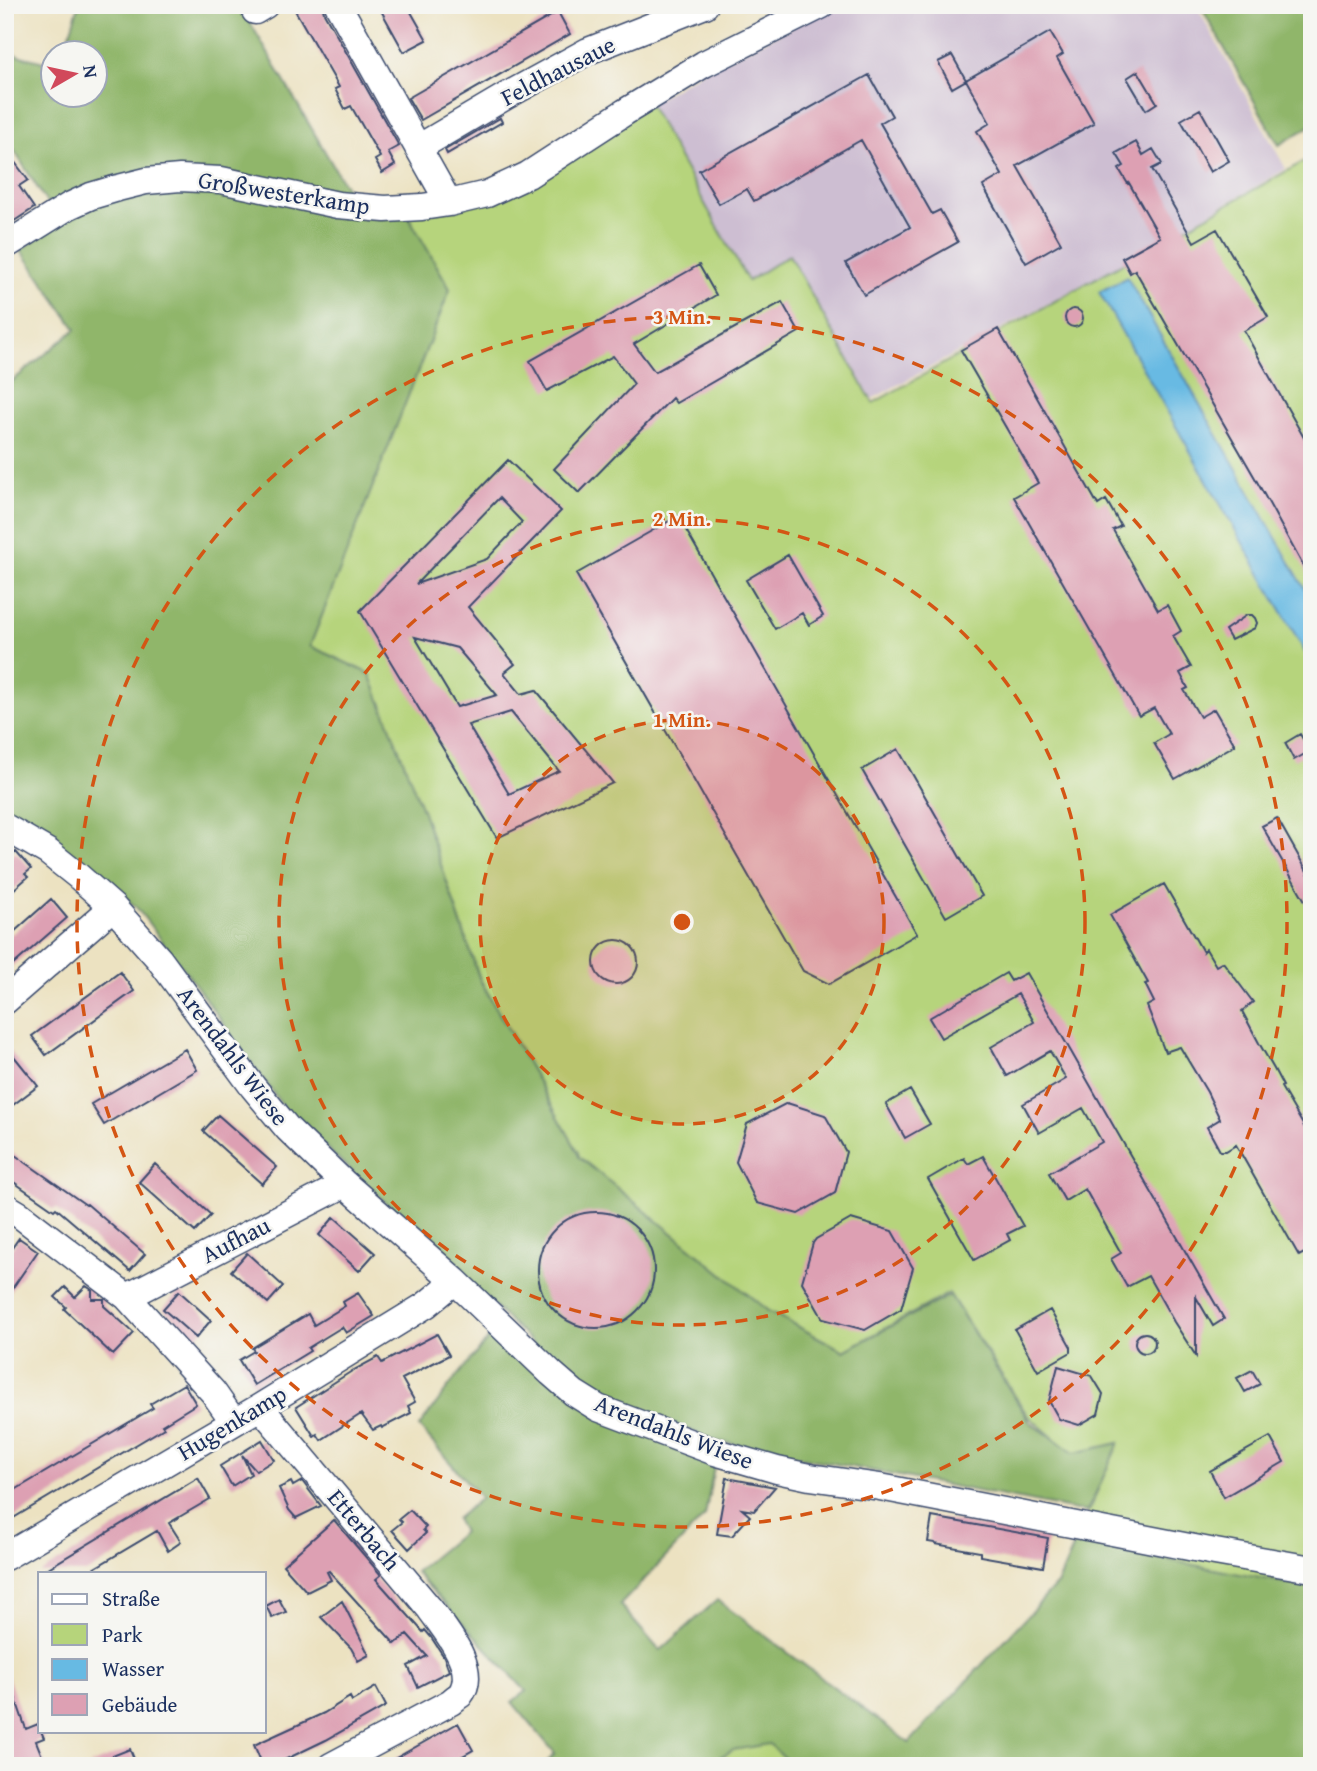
<svg xmlns="http://www.w3.org/2000/svg" width="1317" height="1771" viewBox="0 0 1317 1771" font-family="'Gentium Book Plus',serif">
  <style>
    .industrial { fill: #cdbed2 }
    .green { fill: #b6d47b; stroke: #68826c; stroke-width: 2 }
    .forest { fill: #90b66b; stroke: #567264; stroke-width: 2 }
    .water { fill: #67bae3; stroke: #4174a0; stroke-width: 2 }
    .building { fill: #dda0b3; fill-rule: evenodd }
    .lines { fill: none; stroke-linecap: round; stroke-linejoin: round }
    .minor-casing { stroke: #3a4a6d; stroke-width: 29 }
    .minor { stroke: #fff; stroke-width: 26 }
    .ring { fill: none; stroke: #d45514; stroke-width: 3.5; stroke-dasharray: 12 9 }
    .labels { text-anchor: middle; stroke-width: 5; stroke-linejoin: round; paint-order: stroke }
    .street-label { font-size: 24px; fill: #1b2f5e; stroke: #f6f6f2 }
    .centre { fill: #d45514; stroke: #f6f6f2; stroke-width: 3.5 }
    .ring-label { font-size: 21px; text-anchor: middle; font-weight: bold; fill: #d45514; stroke: #f6f6f2; stroke-width: 5; stroke-linejoin: round; paint-order: stroke }
  </style>
  <rect width="100%" height="100%" fill="#f6f6f2"/>
  <filter id="ink" filterUnits="userSpaceOnUse"><feTurbulence type="fractalNoise" baseFrequency=".0143" numOctaves="2"/><feDisplacementMap in="SourceGraphic" scale="14" xChannelSelector="R" yChannelSelector="G"/><feConvolveMatrix kernelMatrix="1 2 1 2 8 2 1 2 1" color-interpolation-filters="sRGB"/></filter>
  <filter id="wash" filterUnits="userSpaceOnUse"><feTurbulence type="fractalNoise" baseFrequency=".00686" numOctaves="4" result="noise"/><feDisplacementMap in="SourceGraphic" scale="28" xChannelSelector="R" yChannelSelector="G"/><feGaussianBlur stdDeviation="1.57" result="paint"/><feColorMatrix in="noise" values="0 0 0 0 0 0 0 0 0 0 0 0 0 0 0 0 0 1.4 0 .05"/><feComposite in="paint" operator="in"/></filter>
  <g filter="url(#wash)">
    <rect width="100%" height="100%" fill="#ece2c1"/>
    <path class="industrial" d="M 837,5 L 1196,5 L 1286,169 L 1124,262 L 872,399 L 790,256 L 749,281 L 649,104 L 702,72 Z"/>
    <path class="green" d="M 649,104 L 748,281 L 789,255 L 873,403 L 1312,157 L 1312,1766 L 699,1766 L 732,1746 L 788,1732 L 911,1748 L 1058,1583 L 1118,1443 L 1073,1454 L 1028,1416 L 949,1293 L 844,1351 L 768,1311 L 579,1157 L 577,1150 L 480,979 L 423,812 L 370,674 L 310,646 L 450,289 L 407,214 L 438,210 Z"/>
    <path class="forest" d="M 79,5 L 240,5 L 360,212 L 407,214 L 450,289 L 310,646 L 370,674 L 423,812 L 480,980 L 577,1150 L 579,1157 L 768,1311 L 844,1351 L 950,1295 L 1030,1422 L 1074,1453 L 1119,1443 L 1087,1512 L 717,1441 L 578,1387 L 384,1201 L 287,1112 L 189,976 L 136,907 L 57,844 L 5,814 L 5,387 L 76,329 L 21,250 L 56,225 L 47,203 L 12,147 L 5,151 L 5,52 L 52,64 L 52,94 L 94,94 L 94,52 L 64,52 Z
      M 1200,5 L 1310,5 L 1312,8 L 1312,125 L 1279,145 Z
      M 500,1325 L 652,1437 L 714,1467 L 705,1516 L 620,1605 L 660,1651 L 717,1600 L 909,1743 L 1058,1583 L 1076,1542 L 1312,1588 L 1312,1766 L 793,1766 L 769,1744 L 733,1750 L 704,1766 L 544,1766 L 555,1753 L 512,1702 L 526,1691 L 415,1572 L 463,1532 L 456,1519 L 481,1498 L 419,1427 L 456,1377 Z"/>
    <path class="water" d="M 1127,277 L 1312,601 L 1312,664 L 1099,292 Z"/>
    <g id="blocks">
      <path class="building" d="M 292,5 L 322,5 L 324,13 L 399,146 L 388,152 L 395,165 L 382,173 L 375,160 L 380,157 L 351,106 L 345,109 L 335,89 L 339,87 Z
        M 378,5 L 407,5 L 427,40 L 404,52 Z
        M 558,12 L 570,34 L 421,120 L 408,98 Z
        M 1050,32 L 1063,54 L 1057,58 L 1094,123 L 1017,166 L 1061,243 L 1026,263 L 983,186 L 1002,175 L 977,131 L 990,123 L 966,80 Z
        M 952,55 L 966,80 L 952,88 L 938,62 Z
        M 1138,71 L 1157,103 L 1146,110 L 1127,78 Z
        M 869,75 L 892,116 L 880,123 L 932,214 L 940,210 L 958,242 L 864,295 L 846,263 L 910,227 L 861,140 L 754,201 L 747,189 L 719,204 L 699,170 Z
        M 1200,109 L 1229,161 L 1210,172 L 1181,120 Z
        M 500,118 L 502,122 L 447,154 L 445,150 Z
        M 1136,142 L 1143,155 L 1153,149 L 1162,164 L 1152,169 L 1194,242 L 1217,229 L 1268,317 L 1244,331 L 1312,452 L 1312,582 L 1255,478 L 1135,270 L 1130,273 L 1122,258 L 1160,237 L 1129,183 L 1128,184 L 1119,169 L 1124,166 L 1116,153 Z
        M 14,161 L 28,180 L 19,186 L 34,208 L 5,227 L 5,167 Z
        M 699,265 L 716,295 L 634,344 L 655,372 L 782,302 L 799,332 L 676,403 L 672,398 L 579,493 L 554,469 L 634,384 L 613,356 L 547,391 L 530,361 Z
        M1065 318a9 9 0 1 1 18 0a9 9 0 1 1-18 0Z
        M 998,329 L 1098,505 L 1106,500 L 1121,526 L 1113,530 L 1158,610 L 1167,605 L 1181,631 L 1173,636 L 1191,667 L 1180,673 L 1188,688 L 1184,690 L 1200,717 L 1214,709 L 1235,745 L 1175,779 L 1154,743 L 1169,734 L 1154,708 L 1139,716 L 1014,497 L 1038,483 L 961,350 Z
        M 508,460 L 561,511 L 468,607 L 515,664 L 504,673 L 521,694 L 536,690 L 613,783 L 497,838 L 360,611 ZM 499,498 L 522,522 L 487,559 L 416,584 ZM 415,637 L 457,648 L 497,695 L 457,707 ZM 511,712 L 559,771 L 509,794 L 468,725 Z
        M 678,516 L 917,934 L 829,984 L 803,971 L 576,574 Z
        M 788,555 L 823,616 L 809,625 L 802,613 L 775,629 L 746,580 Z
        M 1247,615 L 1252,615 L 1255,618 L 1257,623 L 1255,628 L 1231,640 L 1225,630 Z
        M 1312,733 L 1312,750 L 1294,760 L 1285,743 L 1300,734 L 1303,739 Z
        M 898,749 L 982,896 L 946,917 L 862,770 Z
        M 1277,818 L 1312,880 L 1312,913 L 1262,826 Z
        M 16,852 L 31,869 L 25,874 L 28,877 L 5,897 L 5,861 Z
        M 1164,884 L 1203,952 L 1206,949 L 1216,966 L 1223,962 L 1253,1002 L 1242,1011 L 1259,1043 L 1274,1069 L 1283,1086 L 1281,1087 L 1312,1140 L 1312,1249 L 1299,1256 L 1236,1145 L 1226,1151 L 1220,1151 L 1207,1127 L 1220,1119 L 1207,1092 L 1180,1047 L 1165,1052 L 1147,1006 L 1154,1002 L 1145,984 L 1148,983 L 1110,915 Z
        M 51,899 L 67,918 L 5,972 L 5,940 Z
        M594 962a22 22 0 1 1 44 0a22 22 0 1 1-44 0Z
        M 120,972 L 134,991 L 46,1055 L 32,1036 Z
        M 1006,973 L 1011,981 L 1026,973 L 1224,1319 L 1213,1326 L 1196,1297 L 1196,1356 L 1174,1322 L 1148,1276 L 1127,1287 L 1111,1259 L 1121,1253 L 1085,1189 L 1065,1201 L 1049,1173 L 1102,1142 L 1083,1108 L 1039,1133 L 1023,1104 L 1066,1079 L 1050,1051 L 1007,1076 L 991,1047 L 1034,1022 L 1018,994 L 941,1038 L 929,1018 Z
        M 5,1045 L 38,1086 L 5,1111 Z
        M 185,1049 L 197,1070 L 104,1125 L 91,1104 Z
        M 910,1090 L 930,1124 L 905,1138 L 886,1104 Z
        M 787,1103 L 825,1115 L 846,1152 L 835,1193 L 798,1214 L 757,1203 L 736,1162 L 747,1124 Z
        M 218,1115 L 277,1167 L 262,1184 L 203,1131 Z
        M 5,1148 L 86,1205 L 87,1204 L 145,1254 L 130,1271 L 56,1208 L 54,1210 L 5,1176 Z
        M 983,1156 L 1023,1226 L 1007,1234 L 1010,1240 L 974,1260 L 928,1179 L 964,1158 L 968,1164 Z
        M 155,1164 L 211,1215 L 195,1232 L 139,1182 Z
        M538 1270a58 58 0 1 1 116 0a58 58 0 1 1-116 0Z
        M 334,1217 L 375,1253 L 359,1271 L 319,1235 Z
        M 851,1219 L 892,1231 L 913,1268 L 901,1309 L 865,1330 L 823,1319 L 802,1282 L 813,1243 L 816,1239 Z
        M 19,1238 L 38,1251 L 5,1299 L 5,1258 Z
        M 247,1253 L 283,1286 L 268,1303 L 231,1271 Z
        M 86,1286 L 92,1290 L 92,1299 L 104,1299 L 104,1306 L 134,1333 L 113,1355 L 64,1309 L 66,1307 L 55,1297 L 65,1287 L 75,1297 Z
        M 179,1291 L 211,1320 L 196,1338 L 163,1309 Z
        M 358,1293 L 374,1316 L 346,1333 L 342,1327 L 308,1348 L 310,1351 L 254,1385 L 239,1360 L 254,1351 L 252,1348 L 308,1314 L 314,1325 L 345,1306 L 343,1302 Z
        M 1050,1310 L 1071,1347 L 1071,1352 L 1038,1371 L 1015,1330 Z
        M1135 1343a10 10 0 1 1 20 0a10 10 0 1 1-20 0Z
        M 437,1334 L 449,1355 L 402,1379 L 415,1402 L 408,1406 L 411,1413 L 382,1428 L 381,1426 L 373,1430 L 361,1414 L 321,1440 L 317,1434 L 314,1436 L 296,1407 L 352,1371 L 378,1357 L 382,1363 Z
        M 1058,1366 L 1092,1376 L 1103,1394 L 1098,1414 L 1079,1425 L 1059,1419 L 1049,1401 Z
        M 1252,1370 L 1260,1384 L 1245,1392 L 1237,1378 Z
        M 184,1384 L 196,1404 L 162,1425 L 164,1428 L 5,1523 L 5,1496 L 153,1408 L 150,1404 Z
        M 1270,1437 L 1284,1462 L 1224,1497 L 1210,1471 Z
        M 262,1440 L 274,1460 L 256,1471 L 242,1455 L 251,1474 L 232,1486 L 220,1466 Z
        M 198,1478 L 210,1499 L 169,1523 L 181,1542 L 168,1551 L 157,1531 L 86,1573 L 40,1573 Z
        M 727,1478 L 775,1487 L 754,1511 L 742,1509 L 750,1516 L 732,1536 L 717,1534 Z
        M 302,1481 L 321,1506 L 296,1518 L 289,1510 L 279,1488 L 291,1482 L 293,1486 Z
        M 410,1510 L 426,1527 L 423,1530 L 426,1533 L 409,1549 L 392,1530 L 402,1522 L 399,1519 Z
        M 932,1517 L 1048,1538 L 1043,1567 L 980,1556 L 980,1552 L 935,1544 L 935,1543 L 928,1542 Z
        M 334,1520 L 381,1575 L 376,1579 L 423,1632 L 425,1630 L 431,1637 L 444,1657 L 449,1671 L 418,1687 L 408,1666 L 427,1656 L 407,1634 L 395,1644 L 329,1571 L 327,1572 L 331,1580 L 307,1592 L 283,1565 Z
        M 279,1599 L 286,1612 L 272,1618 L 266,1606 Z
        M 342,1601 L 369,1655 L 358,1661 L 351,1648 L 321,1617 Z
        M 5,1674 L 7,1674 L 26,1729 L 38,1724 L 44,1738 L 36,1741 L 46,1766 L 5,1766 Z
        M 376,1687 L 386,1706 L 326,1740 L 272,1766 L 263,1766 L 254,1745 L 324,1713 L 350,1697 L 352,1701 Z
        M 458,1723 L 473,1750 L 445,1766 L 382,1766 Z
        M 130,1749 L 137,1766 L 90,1766 L 90,1765 Z"/>
    </g>
  </g>
  <g filter="url(#ink)">
    <use href="#blocks" fill-opacity="0" stroke="#3a4a6d" stroke-width="2"/>
    <g class="lines">
      <defs>
        <path id="minor" d="M 338,5 L 449,203
          M 255,11 L 265,5
          M 418,148 L 506,96 L 588,51 L 705,5
          M 5,246 L 69,206 L 91,196 L 118,188 L 146,181 L 180,178 L 221,180 L 338,205 L 385,209 L 422,207 L 449,203 L 487,194 L 528,175 L 625,112 L 704,64 L 822,5
          M 5,827 L 48,852 L 78,876 L 113,907 L 159,959 L 253,1087 L 288,1129 L 345,1184 L 455,1281 L 551,1373 L 574,1393 L 598,1408 L 715,1452 L 777,1470 L 810,1477 L 880,1487 L 1215,1552 L 1312,1569
          M 5,1001 L 113,907
          M 5,1206 L 20,1215 L 127,1297 L 213,1392 L 234,1422
          M 127,1297 L 345,1184
          M 260,1407 L 430,1609 C 444,1629 480,1669 460,1695 C 459,1695 452,1701 451,1702 L 331,1766
          M 5,1557 L 260,1407 L 426,1305 L 455,1281"/>
      </defs>
      <use href="#minor" class="minor-casing"/>
      <use href="#minor" class="minor"/>
    </g>
  </g>
  <circle cx="682" cy="922" r="202" fill="#d45514" fill-opacity=".12"/>
  <g class="ring">
    <circle cx="682" cy="922" r="202"/>
    <circle cx="682" cy="922" r="403"/>
    <circle cx="682" cy="922" r="605"/>
  </g>
  <g class="labels">
    <g class="street-label">
      <text transform="translate(558 71) rotate(-27)" y="8">Feldhausaue</text>
      <text transform="translate(284 193) rotate(9)" y="8">Großwesterkamp</text>
      <text transform="translate(233 1056) rotate(53)" y="8">Arendahls Wiese</text>
      <text transform="translate(236 1240) rotate(-27)" y="8">Aufhau</text>
      <text transform="translate(232 1423) rotate(-31)" y="8">Hugenkamp</text>
      <text transform="translate(674 1432) rotate(21)" y="8">Arendahls Wiese</text>
      <text transform="translate(364 1530) rotate(50)" y="8">Etterbach</text>
    </g>
  </g>
  <circle cx="682" cy="922" r="10" class="centre"/>
  <g class="ring-label">
    <text x="682" y="324">3 Min.</text>
    <text x="682" y="526">2 Min.</text>
    <text x="682" y="727">1 Min.</text>
  </g>
  <rect width="1317" height="1771" fill="none" stroke="#f6f6f2" stroke-width="28"/>
  <rect x="38" y="1572" width="228" height="161" fill="#f6f6f2" stroke="#9ea6b7" stroke-width="2"/>
  <rect x="52" y="1594" width="35" height="10" fill="#ffffff" stroke="#9ea6b7" stroke-width="2"/>
  <text x="102" y="1606" font-size="21" fill="#1b2f5e">Straße</text>
  <rect x="52" y="1624" width="35" height="21" fill="#b6d47b" stroke="#9ea6b7" stroke-width="2"/>
  <text x="102" y="1642" font-size="21" fill="#1b2f5e">Park</text>
  <rect x="52" y="1659" width="35" height="21" fill="#67bae3" stroke="#9ea6b7" stroke-width="2"/>
  <text x="102" y="1676" font-size="21" fill="#1b2f5e">Wasser</text>
  <rect x="52" y="1694" width="35" height="21" fill="#dda0b3" stroke="#9ea6b7" stroke-width="2"/>
  <text x="102" y="1712" font-size="21" fill="#1b2f5e">Gebäude</text>
  <g transform="translate(74 74) rotate(81)"><circle r="33" fill="#f6f6f2" stroke="#9ea6b7" stroke-width="2"/>
  <path d="M0-5L12 26L0 18L-12 26Z" fill="#d1495b"/>
  <text y="-10" font-size="19" font-weight="bold" text-anchor="middle" fill="#1b2f5e">N</text>
  </g>
</svg>
